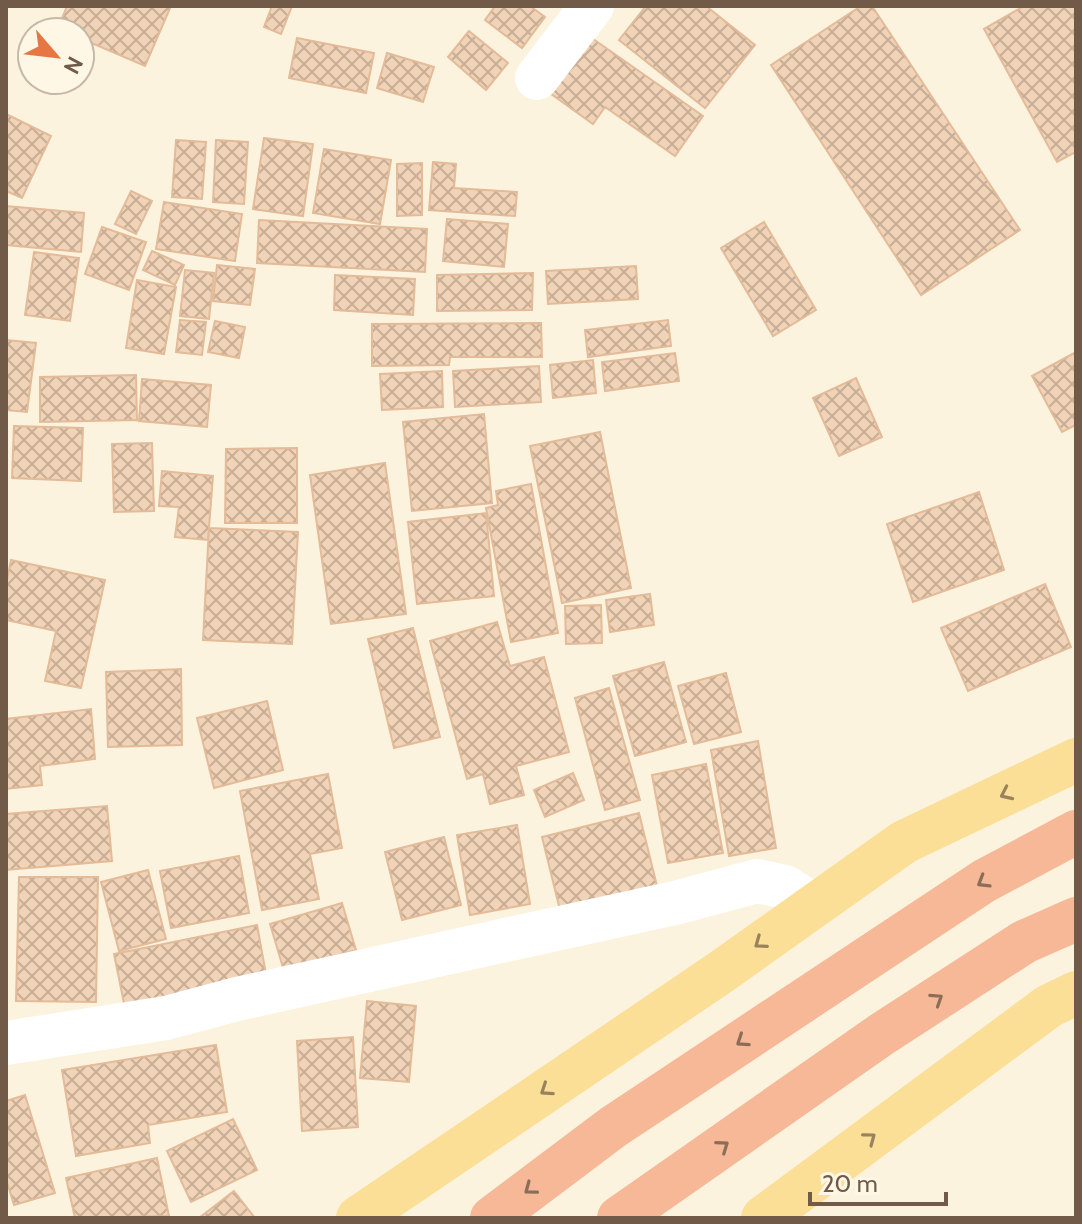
<svg xmlns="http://www.w3.org/2000/svg" width="1082" height="1224" viewBox="0 0 1082 1224" font-family="Cabin,sans-serif">
  <style>
    .building { fill: url(#building-cross-hatch); stroke: #e3bb98; stroke-width: 2 }
    .lines { fill: none; stroke-linecap: round; stroke-linejoin: round }
    .street { stroke: #fff; stroke-width: 44 }
    .primary { stroke: #fbdf97; stroke-width: 44 }
    .highway { stroke: #f6b896; stroke-width: 44 }
    .oneway { stroke: #9a825f }
    .oneway2 { stroke: #8c6d57 }
  </style>
  <defs>
    <pattern id="building-cross-hatch" width="8" height="8" patternUnits="userSpaceOnUse" patternTransform="scale(2)"><rect width="8" height="8" fill="#f1d3b7"/><path d="M0 0l8 8M0 8l8-8" fill="none" stroke="#c8ae97"/></pattern>
  </defs>
  <rect width="100%" height="100%" fill="#fcf3df"/>
  <path class="building" d="M 67,6 L 171,6 L 145,66 L 80,38 L 80,32 L 67,32 L 58,28 Z
    M 272,6 L 292,6 L 281,34 L 264,27 Z
    M 495,6 L 530,6 L 545,17 L 522,48 L 485,20 Z
    M 646,6 L 706,6 L 755,45 L 705,108 L 619,40 Z
    M 861,6 L 872,6 L 1020,230 L 921,295 L 771,65 Z
    M 1024,6 L 1076,6 L 1076,152 L 1057,162 L 984,29 Z
    M 579,29 L 703,116 L 675,156 L 605,107 L 593,124 L 540,86 Z
    M 469,31 L 508,63 L 486,90 L 448,57 Z
    M 297,38 L 374,53 L 366,93 L 289,78 Z
    M 387,53 L 434,67 L 423,102 L 377,88 Z
    M 6,114 L 51,136 L 22,198 L 6,191 Z
    M 264,138 L 313,144 L 303,216 L 253,209 Z
    M 176,140 L 206,142 L 202,199 L 172,197 Z
    M 216,140 L 248,142 L 244,204 L 213,202 Z
    M 324,149 L 391,160 L 380,224 L 313,213 Z
    M 433,162 L 456,164 L 454,188 L 517,192 L 515,216 L 429,210 Z
    M 422,163 L 422,215 L 397,216 L 397,164 Z
    M 131,191 L 152,201 L 136,234 L 115,224 Z
    M 164,202 L 242,214 L 235,261 L 156,249 Z
    M 6,206 L 84,213 L 81,252 L 6,245 Z
    M 447,219 L 508,224 L 504,267 L 443,261 Z
    M 259,220 L 427,229 L 425,272 L 257,263 Z
    M 764,222 L 816,310 L 773,336 L 721,248 Z
    M 102,227 L 146,242 L 129,290 L 85,274 Z
    M 152,251 L 184,265 L 175,285 L 143,270 Z
    M 34,252 L 79,258 L 70,321 L 25,315 Z
    M 217,265 L 255,269 L 250,305 L 213,301 Z
    M 636,266 L 638,299 L 548,304 L 546,271 Z
    M 185,270 L 214,273 L 209,319 L 180,316 Z
    M 533,273 L 532,310 L 437,311 L 437,275 Z
    M 335,275 L 415,279 L 413,315 L 334,310 Z
    M 137,280 L 176,287 L 164,354 L 126,348 Z
    M 180,320 L 206,322 L 202,355 L 176,352 Z
    M 668,320 L 671,346 L 588,357 L 585,330 Z
    M 215,321 L 245,327 L 239,358 L 208,352 Z
    M 541,323 L 542,357 L 450,357 L 449,365 L 372,366 L 372,324 Z
    M 6,340 L 36,343 L 27,412 L 6,410 Z
    M 1076,352 L 1076,425 L 1062,432 L 1032,376 Z
    M 675,353 L 679,381 L 605,391 L 602,362 Z
    M 593,360 L 596,393 L 553,398 L 550,365 Z
    M 539,366 L 541,402 L 455,407 L 453,371 Z
    M 442,371 L 443,407 L 382,410 L 380,374 Z
    M 136,375 L 137,420 L 40,422 L 40,377 Z
    M 856,378 L 882,437 L 839,456 L 813,398 Z
    M 142,379 L 211,385 L 207,427 L 139,421 Z
    M 484,414 L 492,503 L 412,511 L 403,422 Z
    M 14,426 L 83,428 L 81,481 L 12,478 Z
    M 600,432 L 631,588 L 562,603 L 530,446 Z
    M 152,443 L 154,511 L 114,512 L 112,444 Z
    M 297,448 L 297,523 L 225,523 L 226,449 Z
    M 385,463 L 406,614 L 331,624 L 310,475 Z
    M 162,471 L 213,476 L 208,540 L 175,537 L 179,507 L 159,506 Z
    M 531,484 L 558,633 L 511,642 L 486,508 L 498,505 L 496,491 Z
    M 979,492 L 1004,570 L 913,602 L 887,524 Z
    M 486,513 L 494,596 L 417,604 L 408,522 Z
    M 209,528 L 298,532 L 292,644 L 203,640 Z
    M 11,560 L 105,580 L 81,688 L 45,681 L 56,631 L 6,620 L 6,584 Z
    M 1045,584 L 1071,647 L 968,691 L 941,628 Z
    M 650,594 L 654,625 L 610,632 L 606,600 Z
    M 601,605 L 602,643 L 566,644 L 565,606 Z
    M 497,622 L 510,666 L 544,657 L 569,752 L 516,766 L 524,795 L 490,804 L 483,774 L 467,779 L 430,641 Z
    M 413,628 L 440,737 L 394,748 L 368,639 Z
    M 664,662 L 686,742 L 635,756 L 613,676 Z
    M 181,669 L 182,745 L 108,747 L 106,672 Z
    M 726,673 L 741,732 L 694,744 L 678,686 Z
    M 609,688 L 640,800 L 605,810 L 575,698 Z
    M 267,701 L 283,770 L 214,788 L 197,718 Z
    M 91,709 L 95,759 L 40,766 L 42,785 L 6,789 L 6,719 Z
    M 758,741 L 776,848 L 729,856 L 711,750 Z
    M 706,764 L 723,853 L 668,863 L 652,775 Z
    M 573,773 L 584,800 L 545,817 L 534,790 Z
    M 328,774 L 342,848 L 310,854 L 319,899 L 262,910 L 240,791 Z
    M 107,806 L 112,861 L 6,870 L 6,814 Z
    M 639,813 L 657,886 L 560,910 L 542,837 Z
    M 517,825 L 530,904 L 470,915 L 457,835 Z
    M 444,837 L 461,905 L 402,920 L 385,852 Z
    M 239,856 L 249,913 L 171,928 L 160,871 Z
    M 148,870 L 166,939 L 119,951 L 101,882 Z
    M 19,877 L 98,877 L 96,1002 L 16,1001 Z
    M 342,903 L 356,950 L 284,971 L 270,924 Z
    M 257,925 L 268,985 L 126,1013 L 114,954 Z
    M 367,1001 L 416,1006 L 409,1082 L 360,1078 Z
    M 353,1037 L 358,1127 L 302,1131 L 297,1041 Z
    M 216,1045 L 227,1112 L 148,1125 L 150,1143 L 76,1156 L 62,1070 Z
    M 25,1095 L 55,1193 L 14,1205 L 6,1179 L 6,1101 Z
    M 233,1119 L 257,1170 L 191,1202 L 167,1151 Z
    M 157,1158 L 169,1216 L 75,1218 L 66,1178 Z
    M 234,1191 L 255,1218 L 199,1218 Z"/>
  <g class="lines">
    <path class="street" d="M 537,78 L 592,6
      M 6,1043 L 166,1018 L 237,999 L 679,902 L 757,881 L 785,887 L 813,905"/>
    <path class="primary" d="M 358,1218 L 721,972 L 904,842 L 1076,760
      M 763,1218 L 1049,1006 L 1076,993"/>
    <path class="highway" d="M 492,1218 L 613,1127 L 845,973 L 984,881 L 1076,832
      M 619,1218 L 882,1034 L 1024,942 L 1076,919"/>
  </g>
  <defs><path id="oneway-chevron" d="M-2-3.5L2.5 0L-2 3.5" fill="none" stroke-width="1.6" stroke-linecap="round" stroke-linejoin="round" transform="scale(2)"/></defs>
  <g class="oneway">
    <use href="#oneway-chevron" transform="translate(1006 794) rotate(155)"/>
    <use href="#oneway-chevron" transform="translate(760 943) rotate(144)"/>
    <use href="#oneway-chevron" transform="translate(546 1090) rotate(146)"/>
    <use href="#oneway-chevron" transform="translate(870 1138) rotate(-37)"/>
  </g>
  <g class="oneway2">
    <use href="#oneway-chevron" transform="translate(983 882) rotate(149)"/>
    <use href="#oneway-chevron" transform="translate(937 999) rotate(-33)"/>
    <use href="#oneway-chevron" transform="translate(742 1041) rotate(146)"/>
    <use href="#oneway-chevron" transform="translate(723 1146) rotate(-35)"/>
    <use href="#oneway-chevron" transform="translate(530 1189) rotate(143)"/>
  </g>
  <rect width="1082" height="1224" fill="none" stroke="#715a47" stroke-width="16"/>
  <g transform="translate(56 56) rotate(118)"><circle r="38" fill="#fff7e5" stroke="#c6b8a6" stroke-width="2"/>
  <path d="M0-6L14 30L0 20L-14 30Z" fill="#e67744"/>
  <text y="-12" font-size="22" font-weight="bold" text-anchor="middle" fill="#715a47">N</text>
  </g>
  <path d="M810 1192v12h136v-12" fill="none" stroke="#715a47" stroke-width="4"/>
  <text x="822" y="1192" font-size="24" fill="#715a47" stroke="#fff7e5" stroke-width="6" paint-order="stroke">20 m</text>
</svg>
